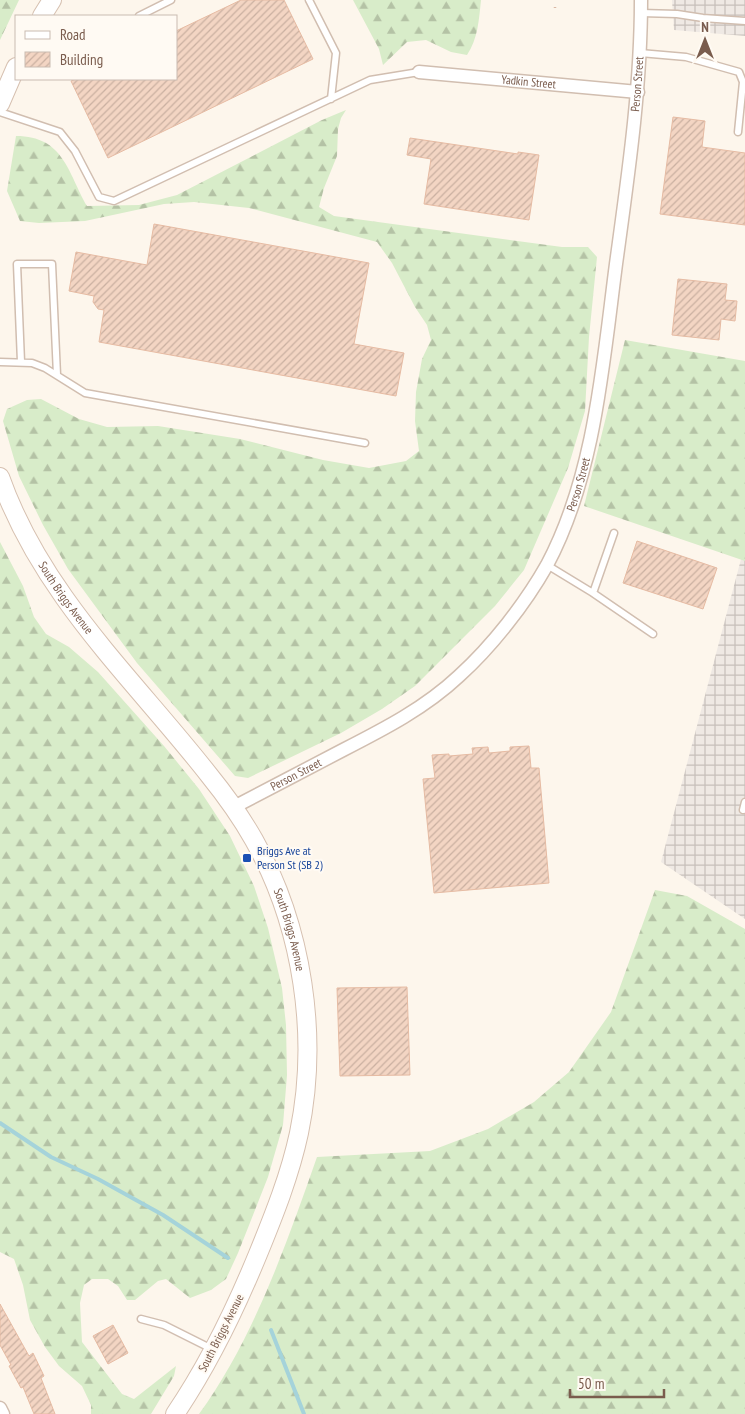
<svg xmlns="http://www.w3.org/2000/svg" width="745" height="1414" viewBox="0 0 745 1414" font-family="'PT Sans Narrow',sans-serif">
  <style>
    .industrial { fill: url(#industrial-grid) }
    .forest { fill: url(#forest-firs) }
    .lines { fill: none; stroke-linecap: round; stroke-linejoin: round }
    .stream { stroke: #a5d3da; stroke-width: 4 }
    .building { fill: url(#building-hatch); stroke: #e6bba3 }
    .lane-casing { stroke: #d1beb0; stroke-width: 9 }
    .street-casing { stroke: #d1beb0; stroke-width: 15 }
    .secondary-casing { stroke: #d6c0b0; stroke-width: 20 }
    .path { stroke: #d9b8a5; stroke-width: 2.5; stroke-dasharray: 1 4; stroke-linecap: butt }
    .lane { stroke: #fff; stroke-width: 6 }
    .street { stroke: #fff; stroke-width: 12 }
    .secondary { stroke: #fff; stroke-width: 18 }
    .transit-dot { fill: #1a4fb4; stroke: #fffaf3; stroke-width: 2 }
    .labels { text-anchor: middle; stroke-width: 4; stroke-linejoin: round; paint-order: stroke }
    .street-label { font-size: 12px; fill: #7a5c4d; stroke: #fffaf3 }
    .transit-label { font-size: 12px; fill: #164399; stroke: #fffaf3; text-anchor: start }
  </style>
  <defs>
    <pattern id="industrial-grid" width="8" height="8" patternUnits="userSpaceOnUse" patternTransform="scale(1.25)"><rect width="8" height="8" fill="#efe9e4"/><path d="M0 4h8M4 0v8" fill="none" stroke="#c7c0bb"/></pattern>
    <pattern id="forest-firs" width="22" height="20" patternUnits="userSpaceOnUse" patternTransform="scale(1.25)"><rect width="22" height="20" fill="#d8ecc9"/><path d="M5 1l3.5 6h-7zM16 11l3.5 6h-7z" fill="#b4c2a5"/></pattern>
    <pattern id="building-hatch" width="6" height="6" patternUnits="userSpaceOnUse" patternTransform="scale(1.25)"><rect width="6" height="6" fill="#f3d5c3"/><path d="M-1 1l2-2M0 6l6-6M5 7l2-2" fill="none" stroke="#cab0a1"/></pattern>
  </defs>
  <rect width="100%" height="100%" fill="#fdf6ec"/>
  <path class="industrial" d="M 672,0 L 745,0 L 745,36 L 674,30 Z
    M 745,544 L 745,919 L 661,862 Z"/>
  <path class="forest" d="M 0,0 L 19,0 L 0,40 Z
    M 353,0 L 481,0 C 479,19 478,39 467,55 L 451,52 L 426,40 L 407,42 L 383,65 L 379,49 Z
    M 346,110 L 341,118 L 338,129 L 337,156 L 324,188 L 319,207 L 334,216 L 562,247 L 588,247 L 597,257 L 589,337 L 585,411 L 568,468 L 524,570 L 495,606 L 415,686 L 382,709 L 341,733 L 248,778 L 235,776 L 137,663 L 68,569 L 43,525 L 19,476 L 3,421 L 7,409 L 27,400 L 41,399 L 79,419 L 107,427 L 158,426 L 240,439 L 323,460 L 369,468 L 406,461 L 419,451 L 415,421 L 416,392 L 422,359 L 431,340 L 427,325 L 415,307 L 392,263 L 377,242 L 249,208 L 194,202 L 164,204 L 85,221 L 39,223 L 20,221 L 7,191 L 16,136 C 64,136 68,173 87,206 L 139,205 L 177,195 L 322,120 Z
    M 625,340 L 745,361 L 745,561 L 584,506 Z
    M 0,542 L 23,586 L 34,617 L 46,634 L 69,647 L 98,672 L 164,746 L 199,789 L 230,836 L 254,886 L 268,928 L 282,988 L 286,1025 L 287,1075 L 283,1125 L 268,1177 L 238,1253 L 226,1279 L 211,1290 L 190,1298 L 166,1279 L 158,1281 L 135,1300 L 127,1300 L 118,1286 L 108,1279 L 92,1279 L 84,1285 L 80,1303 L 82,1342 L 122,1394 L 134,1399 L 176,1366 L 174,1376 L 151,1414 L 91,1414 L 91,1405 L 82,1386 L 59,1366 L 45,1347 L 30,1320 L 23,1285 L 14,1259 L 0,1252 Z
    M 655,890 L 687,896 L 745,929 L 745,1414 L 199,1414 C 254,1338 286,1245 317,1157 L 430,1151 L 488,1129 L 534,1102 L 569,1072 L 611,1012 Z"/>
  <g class="lines">
    <path class="stream" d="M 0,1123 L 51,1157 L 98,1179 L 163,1215 L 228,1258
      M 271,1330 L 304,1414"/>
  </g>
  <path class="building" d="M 241,0 L 284,0 L 313,59 L 108,158 L 71,81 L 76,79 L 176,79 L 176,31 Z
    M 673,117 L 705,121 L 702,147 L 745,153 L 745,225 L 660,214 Z
    M 410,138 L 518,154 L 518,152 L 539,155 L 529,220 L 424,204 L 431,159 L 407,155 Z
    M 154,224 L 369,263 L 354,344 L 404,353 L 396,396 L 99,342 L 104,310 L 98,309 L 93,302 L 94,296 L 69,291 L 76,252 L 147,265 Z
    M 678,279 L 727,284 L 725,300 L 737,301 L 735,321 L 721,319 L 719,340 L 672,335 Z
    M 637,541 L 717,568 L 703,609 L 623,583 Z
    M 529,746 L 531,768 L 539,768 L 549,883 L 434,893 L 423,779 L 435,778 L 432,755 L 449,754 L 449,756 L 473,754 L 472,748 L 488,747 L 489,753 L 510,751 L 510,747 Z
    M 407,987 L 410,1075 L 340,1076 L 337,988 Z
    M 0,1304 L 29,1356 L 33,1353 L 44,1376 L 41,1378 L 55,1414 L 34,1414 L 23,1387 L 21,1388 L 9,1366 L 11,1365 L 0,1345 Z
    M 113,1325 L 128,1353 L 108,1364 L 93,1336 Z"/>
  <g class="lines">
    <defs>
      <path id="lane" d="M 309,0 L 336,53 L 331,99
        M 641,13 L 677,14 L 703,18 L 745,21
        M 139,16 L 171,0
        M 640,53 L 686,57 L 739,72 L 743,82 L 738,132
        M 0,112 L 60,132 L 75,151 L 99,197 L 114,201 L 370,80 L 419,72
        M 0,362 L 32,363 L 45,368 L 85,393 L 365,443
        M 21,362 L 17,264 L 52,264 L 57,375
        M 547,565 L 593,593 L 653,634
        M 593,593 L 614,533
        M 743,810 L 745,802
        M 141,1319 L 164,1325 L 212,1349"/>
      <g id="street">
        <path id="s1" d="M 419,72 L 638,92"/>
        <path id="s2" d="M 234,807 C 270,788 307,769 343,750 C 384,729 425,708 459,676 C 492,646 525,604 547,565 C 595,475 603,363 616,264 C 628,176 641,89 641,0"/>
        <path d="M 0,1408 L 3,1414"/>
      </g>
      <g id="secondary">
        <path d="M 42,16 L 52,0"/>
        <path d="M 0,104 L 16,67"/>
        <path id="s3" d="M 0,477 C 42,596 134,679 209,775 C 226,796 241,817 254,840 C 303,927 319,1037 299,1133 C 290,1175 274,1215 258,1254 C 235,1310 209,1364 175,1414"/>
      </g>
    </defs>
    <use href="#lane" class="lane-casing"/>
    <use href="#street" class="street-casing"/>
    <use href="#secondary" class="secondary-casing"/>
    <path class="path" d="M 555,8 L 555,6"/>
    <use href="#lane" class="lane"/>
    <use href="#street" class="street"/>
    <use href="#secondary" class="secondary"/>
  </g>
  <rect class="transit-dot" x="242" y="853" width="10" height="10" rx="2.5"/>
  <g class="labels">
    <g class="street-label">
      <text dy="4" stroke="none"><textPath href="#s1" startOffset="110">Yadkin Street</textPath></text>
      <text dy="4" stroke="none"><textPath href="#s2" startOffset="895">Person Street</textPath></text>
      <text dy="4" stroke="none"><textPath href="#s2" startOffset="490">Person Street</textPath></text>
      <text dy="4" stroke="none"><textPath href="#s3" startOffset="138">South Briggs Avenue</textPath></text>
      <text dy="4" stroke="none"><textPath href="#s2" startOffset="70">Person Street</textPath></text>
      <text dy="4" stroke="none"><textPath href="#s3" startOffset="542">South Briggs Avenue</textPath></text>
      <text transform="translate(221 1333) rotate(-63)" y="4">South Briggs Avenue</text>
    </g>
    <g class="transit-label">
      <text x="257" y="855">Briggs Ave at<tspan x="257" dy="14">Person St (SB 2)</tspan></text>
    </g>
  </g>
  <rect x="15" y="15" width="162" height="65" fill="#fffaf3" stroke="#cabbb1"/>
  <rect x="25" y="31" width="25" height="8" fill="#ffffff" stroke="#cabbb1"/>
  <text x="60" y="40" font-size="15" fill="#7a5c4d">Road</text>
  <rect x="25" y="52" width="25" height="15" fill="url(#building-hatch)" stroke="#cabbb1"/>
  <text x="60" y="65" font-size="15" fill="#7a5c4d">Building</text>
  <g transform="translate(705 40)" stroke="#fffaf3" stroke-width="4" paint-order="stroke">
  <path d="M0-4L9 19L0 12L-9 19Z" fill="#7a5c4d"/>
  <text y="-8" font-size="14" font-weight="bold" text-anchor="middle" fill="#7a5c4d">N</text>
  </g>
  <path d="M570 1389v8h94v-8" fill="none" stroke="#7a5c4d" stroke-width="2.5"/>
  <text x="578" y="1389" font-size="15" fill="#7a5c4d" stroke="#fffaf3" stroke-width="4" paint-order="stroke">50 m</text>
</svg>
